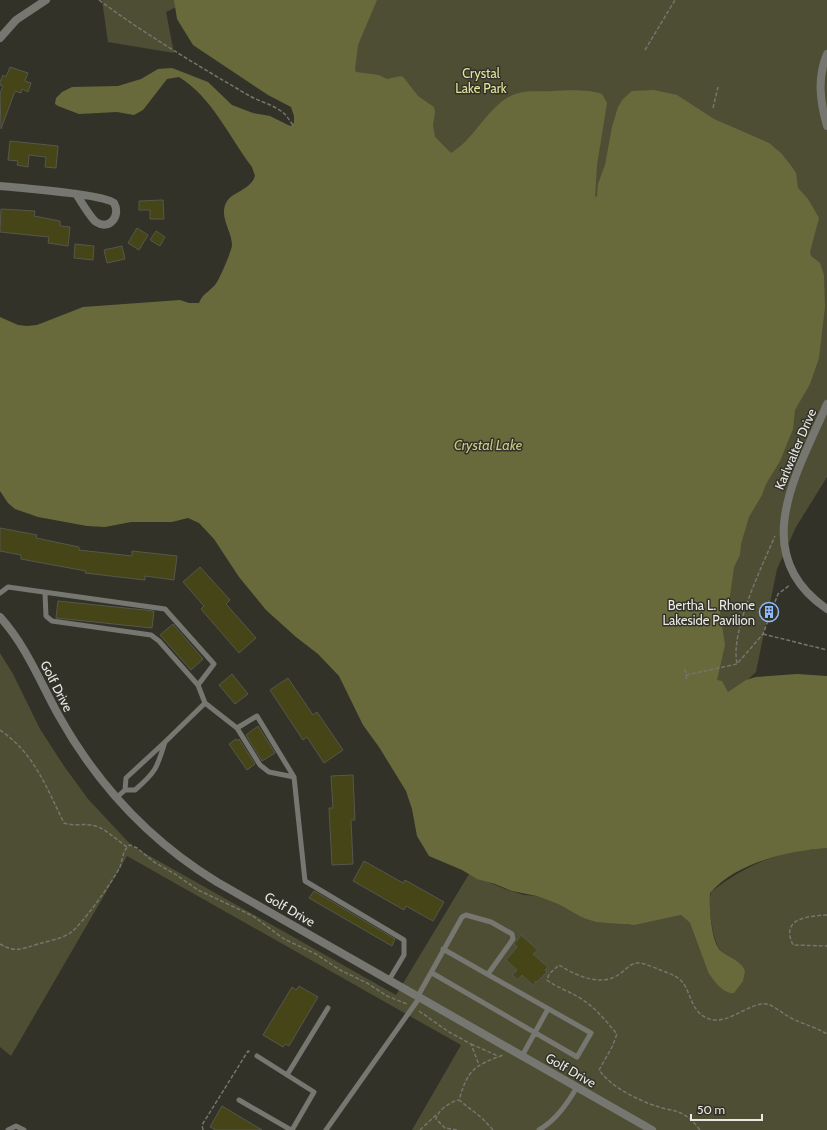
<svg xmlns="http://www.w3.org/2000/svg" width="827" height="1130" viewBox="0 0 827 1130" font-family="Cabin,sans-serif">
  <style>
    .green { fill: #4e4e34 }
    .water { fill: #696a3c }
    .building { fill: #454517; stroke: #56574d }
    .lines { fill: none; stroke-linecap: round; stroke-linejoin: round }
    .path { stroke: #74756d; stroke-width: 1.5; stroke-dasharray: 4 2; stroke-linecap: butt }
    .service { stroke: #777772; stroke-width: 5 }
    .minor { stroke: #777772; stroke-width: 8 }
    .tertiary { stroke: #777772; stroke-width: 8 }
    .labels { text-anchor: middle; stroke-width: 3; stroke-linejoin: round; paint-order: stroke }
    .park-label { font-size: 13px; fill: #e2e499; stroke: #323229 }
    .street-label { font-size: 13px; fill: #e8e9e3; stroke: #323229 }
    .poi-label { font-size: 13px; fill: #e8e9e3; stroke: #323229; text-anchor: end }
    .water-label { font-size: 14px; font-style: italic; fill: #c9cb80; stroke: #323229 }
  </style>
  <rect width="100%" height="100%" fill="#323229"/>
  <path class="green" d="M 102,0 L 191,0 L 166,12 L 174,53 L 108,42 Z
    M 228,0 L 827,0 L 827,477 L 796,527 L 777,569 L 756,672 L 724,702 L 710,683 L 599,212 L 453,176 Z
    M 0,653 L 13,674 L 40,729 L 64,766 L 88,799 L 132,846 L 396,995 L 469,874 L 505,889 L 524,895 L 537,896 L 560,905 L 581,917 L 629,925 L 681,915 L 690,923 L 708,972 L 741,964 C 734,959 723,955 719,948 C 713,940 706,898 712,891 C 751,862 778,851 827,848 L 827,1130 L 412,1130 L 461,1045 L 127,856 L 11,1056 L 0,1047 Z"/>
  <path class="water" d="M 174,0 L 377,0 L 358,45 L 355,70 L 356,72 L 379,75 L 387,79 L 401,76 L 404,78 L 418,96 L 434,107 L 435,112 L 433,125 L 435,137 L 451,153 C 477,138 490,100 519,93 C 531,90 541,92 553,91 C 567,90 589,89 602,94 L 607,103 L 597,165 L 595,197 L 597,196 L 598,184 L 605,165 L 612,127 L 618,107 L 623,99 L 632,91 L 654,90 L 677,95 L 714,119 L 769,143 L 781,153 L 792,167 L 796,173 L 798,188 L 808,199 L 819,218 L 810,252 L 811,256 L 820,263 L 824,275 L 825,307 L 819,358 L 810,384 L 795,410 L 793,429 L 780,461 L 766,484 L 762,495 L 749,517 L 741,544 L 740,555 L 734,567 L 730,596 L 720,613 L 725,645 L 717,680 L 722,681 L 728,692 L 746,680 L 756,677 L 797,674 L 827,676 L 827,848 C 788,851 737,862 710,893 C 709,907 711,942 721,951 C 729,958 741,960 745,971 L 743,981 L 734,993 C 723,994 714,981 708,972 L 690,923 L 681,915 L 634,925 L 596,922 L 581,917 L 560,905 L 537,896 L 512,891 L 495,884 L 477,879 L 462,870 L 429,856 L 417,836 L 412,809 L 406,791 L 379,747 L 363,725 L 339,676 L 318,654 L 296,637 L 266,610 L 239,577 L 214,539 L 199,523 L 188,518 L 172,522 L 131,522 L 105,527 L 87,526 L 38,517 L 15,509 L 8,503 L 0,491 L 0,317 L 18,325 L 27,326 L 37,325 L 83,307 L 180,300 L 189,303 L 199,303 C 203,293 209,292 215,285 C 219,281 232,250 232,245 C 232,231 219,217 226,203 C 232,191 250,191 255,176 L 252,167 C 229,137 212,97 179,77 L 167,79 L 143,110 L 134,115 L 117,112 L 79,114 L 58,106 L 55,104 L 56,98 L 62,92 L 72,87 L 118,86 L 141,79 L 158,69 L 172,68 L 208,82 L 232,105 L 253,113 L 270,116 L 288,125 L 291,126 L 294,123 L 294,116 L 291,107 L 268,95 L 193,45 L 177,19 Z"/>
  <path class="building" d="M 10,67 L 28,73 L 25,81 L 31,83 L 28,92 L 22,89 L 21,93 L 15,91 L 1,129 L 0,93 L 3,86 L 0,85 L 0,82 L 3,75 L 6,77 Z
    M 10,141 L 58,146 L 56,168 L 45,167 L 46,157 L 29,155 L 28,167 L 17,165 L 18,161 L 8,160 Z
    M 163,200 L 164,219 L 150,219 L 150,210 L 139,210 L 139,201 Z
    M 1,209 L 35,211 L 34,216 L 60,221 L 60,226 L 70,227 L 68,246 L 48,243 L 49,237 L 0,232 Z
    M 137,228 L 148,235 L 139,250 L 128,243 Z
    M 156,231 L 165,237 L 160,246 L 150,240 Z
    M 75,244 L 94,246 L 93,260 L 74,258 Z
    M 122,246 L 125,259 L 107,263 L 104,250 Z
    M 0,528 L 37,535 L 36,538 L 79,547 L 79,550 L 132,556 L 132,551 L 177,556 L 174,580 L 145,576 L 145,580 L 85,573 L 86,571 L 21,559 L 21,555 L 0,551 Z
    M 200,567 L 230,600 L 226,604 L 256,638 L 239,653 L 201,609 L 204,606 L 183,582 Z
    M 58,601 L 154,611 L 152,628 L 56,618 Z
    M760 613a9 9 0 1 1 18 0a9 9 0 1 1-18 0Z
    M 173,624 L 203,659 L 191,670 L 160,635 Z
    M 232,674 L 248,694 L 235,704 L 219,685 Z
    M 288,678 L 313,715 L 317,712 L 343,750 L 324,763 L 307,737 L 303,740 L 270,690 Z
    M 258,726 L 275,753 L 262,761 L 246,735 Z
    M 236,739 L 237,741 L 239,739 L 255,764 L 247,770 L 229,744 Z
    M 353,775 L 355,820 L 351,820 L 353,864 L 332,865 L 329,808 L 333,808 L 331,776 Z
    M 364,861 L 403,883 L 405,880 L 444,902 L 433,921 L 406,906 L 404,910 L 353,881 Z
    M 314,891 L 395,939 L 392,946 L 309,898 Z
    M 521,935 L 538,950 L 533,954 L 548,967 L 545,970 L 547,972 L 537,982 L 536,981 L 533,985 L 522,975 L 518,980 L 512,975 L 517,970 L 506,960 L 517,947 L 514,944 Z
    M 299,986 L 318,997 L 289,1046 L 285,1044 L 283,1047 L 263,1035 L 292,987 L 296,990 Z
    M 222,1106 L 262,1130 L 216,1130 L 210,1127 Z"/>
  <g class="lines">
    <path class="path" d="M 99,0 C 146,35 197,65 248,95 C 258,101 271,104 281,111 C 286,114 289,120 293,125
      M 645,50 L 675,0
      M 713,108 L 718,87
      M 763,634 L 827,650
      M 737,663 C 730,632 762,566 775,536
      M 685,669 L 687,680
      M 686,675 L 737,664 L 763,634 L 778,594 L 790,585
      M 0,730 C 35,754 46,787 64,823 C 75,827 87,822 98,827 C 108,831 118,841 127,847
      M 827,915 C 808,916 780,918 793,945 L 827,946
      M 0,944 C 15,953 22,949 38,944 C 48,941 61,939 70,933 C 82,925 113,881 120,867 C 123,859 122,850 130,845 L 137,848 L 154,862 L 175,874 L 198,890 L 253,916 L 284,939 L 316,954 L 340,970 L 367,983 L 387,996 L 407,1004
      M 419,1011 L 449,1032 L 471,1044 L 479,1065
      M 471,1044 L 498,1056
      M 203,1130 L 202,1125 L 248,1051 L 250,1052
      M 420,1130 L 436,1115
      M 457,1130 L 445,1128 L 436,1119 C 437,1111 451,1101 459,1100
      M 493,1130 L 482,1118 L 459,1100 C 468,1069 474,1066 503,1055
      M 700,1130 C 683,1107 673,1113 650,1104 C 630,1096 611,1086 599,1070 L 612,1047 L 617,1034 C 606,1021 595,1007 580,998 C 569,991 557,988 547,980 L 549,974 L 559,965 C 575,975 600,987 618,975 C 625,971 630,963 638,963 C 645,963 652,967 658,969 C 665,972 672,974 678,978 C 691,987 689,1009 705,1017 C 724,1028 744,1006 762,1004 C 770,1002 779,1011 786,1015 C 798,1023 814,1026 827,1034"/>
    <path class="service" d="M 0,593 L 8,587 L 165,609 L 214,664 L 198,685 L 205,703 L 237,728 L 257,716 L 294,777 L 305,881 L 404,940 L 404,955 L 389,980
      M 45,593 L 46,616 L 52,621 L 151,635 L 159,641 L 198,685
      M 237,728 L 260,765 L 269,772 L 294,777
      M 165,742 L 205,703
      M 116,798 L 125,790 L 135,790 C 156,772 157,768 165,742 L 126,778 L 125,790
      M 432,973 L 577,1057 L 591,1033 L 443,949
      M 418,996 L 462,917 L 466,915 L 491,922 L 512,934 L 513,939 L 488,974
      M 257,1056 L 314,1092 L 292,1130
      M 522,1056 L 548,1009
      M 287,1075 L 328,1008
      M 239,1100 L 291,1130
      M 8,1130 L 16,1126 L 24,1130
      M 326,1130 L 420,997
      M 539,1130 C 556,1120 567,1104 577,1087"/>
    <path class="minor" d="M 0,38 L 16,20 L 46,0
      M 827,54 C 817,78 820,101 827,126
      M 0,186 C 19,188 104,194 114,203 C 121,215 110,231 96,222 C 90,217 81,201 76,194
      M 827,404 C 798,471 746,554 827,609"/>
    <path class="tertiary" d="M 0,617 C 27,647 40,682 59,716 C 97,784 150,841 217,882 L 652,1130"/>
  </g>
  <defs>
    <symbol id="building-ring" viewBox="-11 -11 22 22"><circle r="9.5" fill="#323229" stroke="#8eb9fc" stroke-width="1.5"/><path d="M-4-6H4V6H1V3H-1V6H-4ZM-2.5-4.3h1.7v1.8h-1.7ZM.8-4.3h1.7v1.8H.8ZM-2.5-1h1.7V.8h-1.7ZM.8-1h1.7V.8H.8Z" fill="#8eb9fc"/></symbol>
  </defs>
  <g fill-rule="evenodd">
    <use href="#building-ring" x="758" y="601" width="22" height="22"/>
  </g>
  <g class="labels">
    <g class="park-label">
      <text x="481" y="78">Crystal<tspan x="481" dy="15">Lake Park</tspan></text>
    </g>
    <g class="street-label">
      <text transform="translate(795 449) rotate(-67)" y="5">Karlwalter Drive</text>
      <text transform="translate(57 686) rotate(63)" y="5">Golf Drive</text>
      <text transform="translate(290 909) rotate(30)" y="5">Golf Drive</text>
      <text transform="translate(571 1070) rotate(30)" y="5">Golf Drive</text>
    </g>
    <g class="poi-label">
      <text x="755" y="610">Bertha L. Rhone<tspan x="755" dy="15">Lakeside Pavilion</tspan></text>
    </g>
    <g class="water-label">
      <text x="488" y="450">Crystal Lake</text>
    </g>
  </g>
  <path d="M691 1114v6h71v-6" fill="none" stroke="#e8e9e3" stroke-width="2"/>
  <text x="697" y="1114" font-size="12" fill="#e8e9e3" stroke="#323229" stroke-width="3" paint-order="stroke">50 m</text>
</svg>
